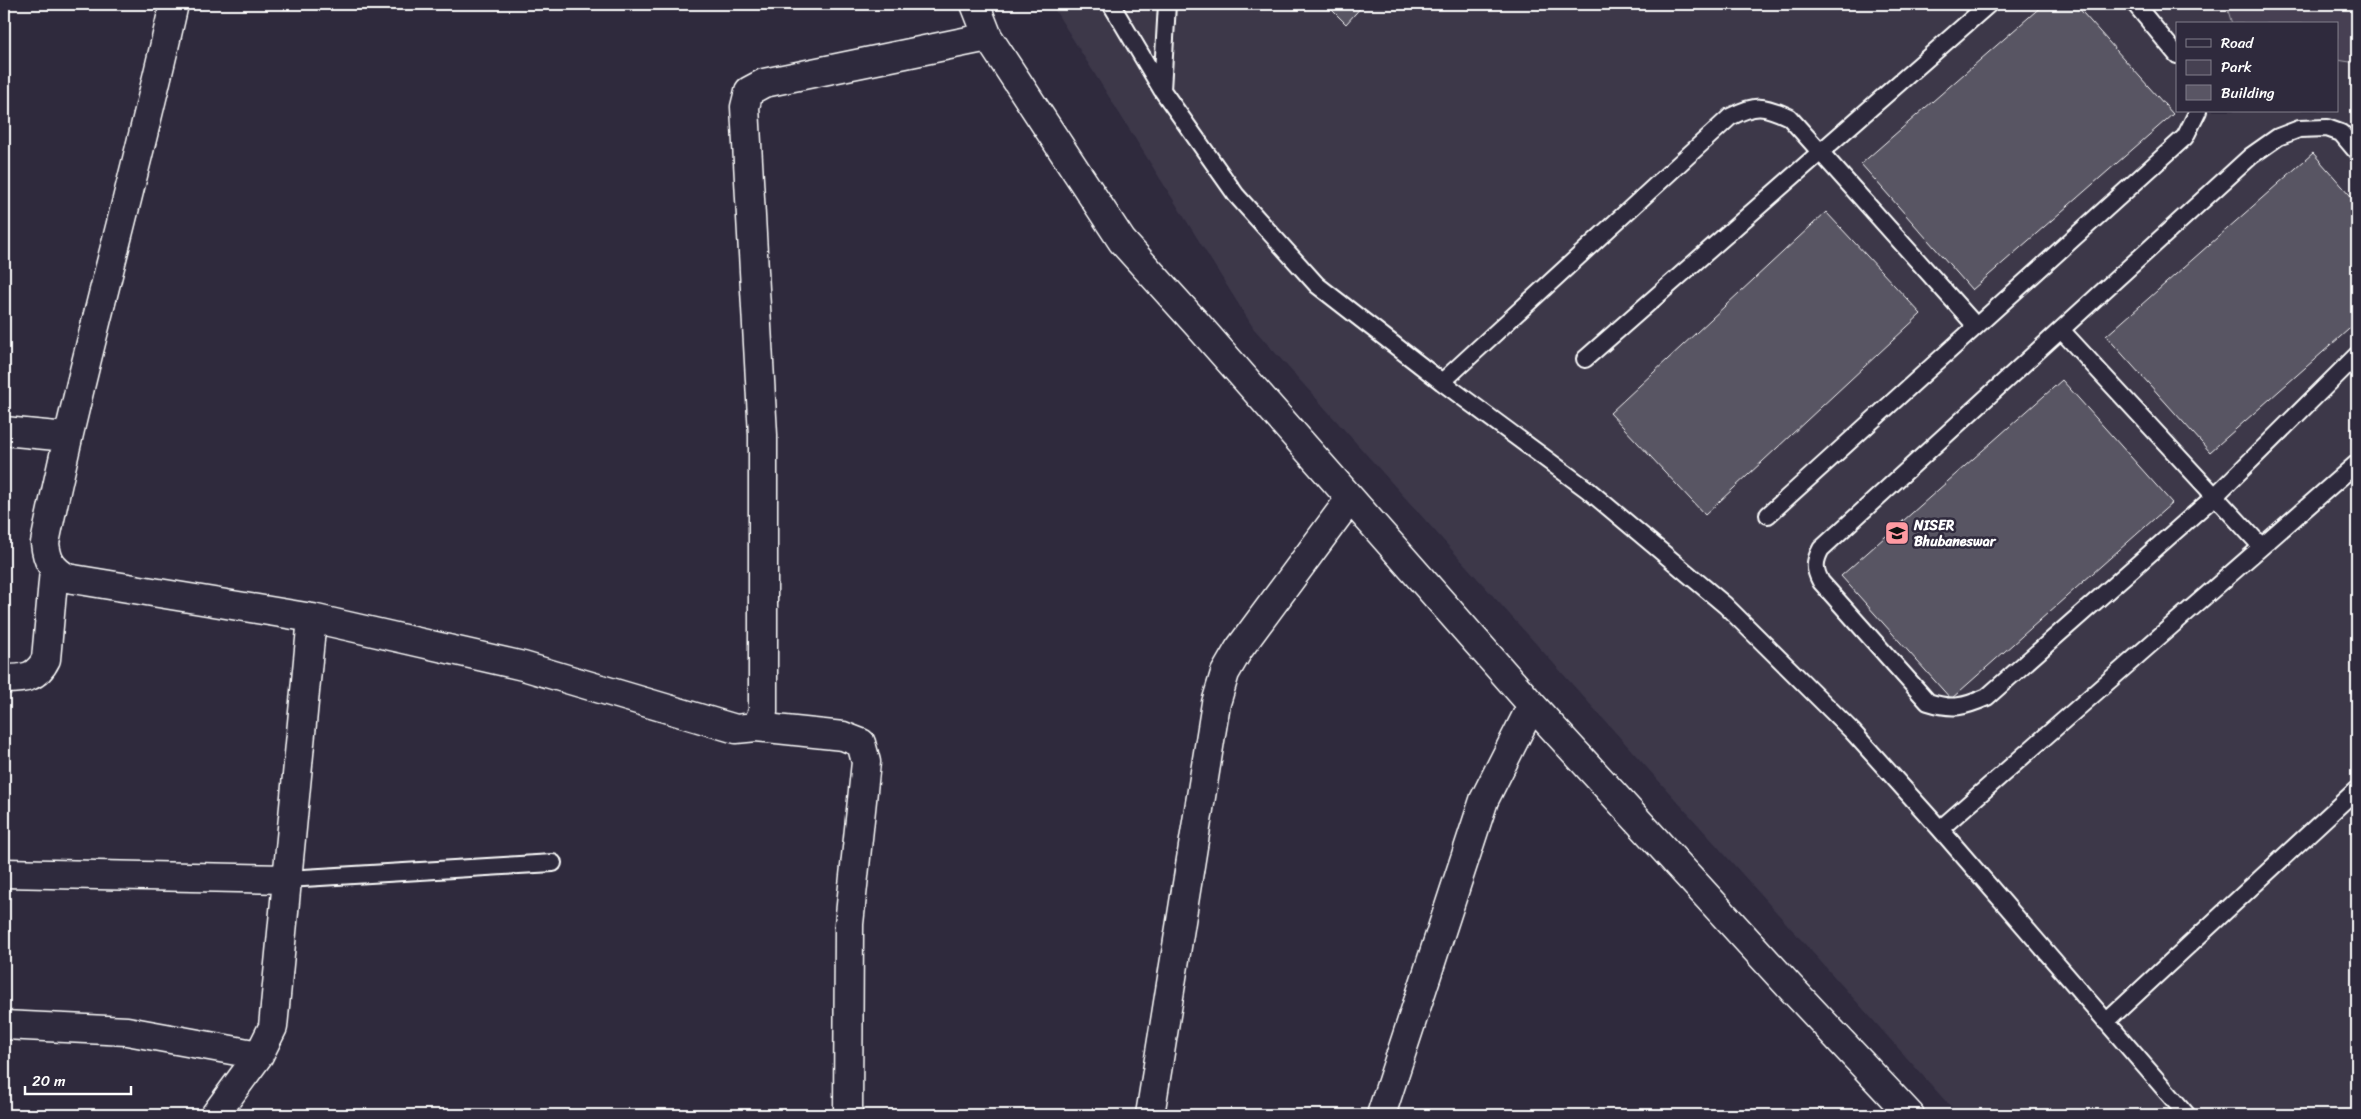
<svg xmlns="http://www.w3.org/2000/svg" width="2361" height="1119" viewBox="0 0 2361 1119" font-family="Sriracha,sans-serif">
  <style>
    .built { fill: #3c3749; fill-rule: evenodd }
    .green { fill: #464152; stroke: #a2a0a8 }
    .building { fill: #595564; stroke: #fff }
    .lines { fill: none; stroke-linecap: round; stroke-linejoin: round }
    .service-casing { stroke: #fff; stroke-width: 20 }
    .minor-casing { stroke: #fff; stroke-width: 31 }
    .service { stroke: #2f2a3d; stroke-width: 16 }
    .minor { stroke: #2f2a3d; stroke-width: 28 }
    .labels { text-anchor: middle; stroke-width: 5; stroke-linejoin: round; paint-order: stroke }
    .poi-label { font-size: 14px; font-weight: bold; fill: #fff; stroke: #2f2a3d; text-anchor: start }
  </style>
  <rect width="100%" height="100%" fill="#2f2a3d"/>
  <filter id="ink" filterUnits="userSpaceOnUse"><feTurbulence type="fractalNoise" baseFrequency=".02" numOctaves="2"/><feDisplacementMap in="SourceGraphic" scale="10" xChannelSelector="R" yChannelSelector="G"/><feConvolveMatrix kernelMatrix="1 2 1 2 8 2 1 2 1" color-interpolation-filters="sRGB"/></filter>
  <g filter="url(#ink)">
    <path class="built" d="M 1051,4 L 2357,4 L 2357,1115 L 1958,1115 L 1254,329 ZM 2177,24 L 2337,24 L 2337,111 L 2177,111 Z"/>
    <path class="green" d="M 2226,4 L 2357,4 L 2357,63 L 2337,60 L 2337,24 L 2232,24 Z"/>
    <path class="building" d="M 1326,4 L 1364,4 L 1346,24 Z
      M 2044,4 L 2075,4 L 2173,114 L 1972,290 L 1861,164 Z
      M 2313,153 L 2357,203 L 2357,322 L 2210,452 L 2106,336 Z
      M 1826,212 L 1921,314 L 1705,515 L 1610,413 Z
      M 2062,380 L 2172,503 L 1951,699 L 1841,576 Z"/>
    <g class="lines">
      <defs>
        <path id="service" d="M 1111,4 L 1162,90 L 1236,195 L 1317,285 L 1442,382 L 1588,490 L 1725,605 L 1852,731 L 1940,829 L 2187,1115
          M 2135,4 L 2177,55
          M 1162,90 L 1167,4
          M 2357,152 L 2341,133 L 2327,128 L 2299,129 L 2278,137 L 2251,156 L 1821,549 C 1814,562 1814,569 1821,582 L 1928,702 C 1953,710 1964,707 1987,697 L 2215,496 L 2357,355
          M 2062,331 L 2261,546
          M 1585,359 L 1989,4
          M 1442,382 L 1730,117 C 1756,104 1763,105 1789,117 L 1976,326
          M 1768,515 L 2185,137 L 2198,111
          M 1940,829 L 2357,463
          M 287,879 L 553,863
          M 2106,1022 L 2357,789"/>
        <path id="minor" d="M 174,4 C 134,184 82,362 45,543 C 47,561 51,568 67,578 L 312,618 L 523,666 L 736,729 L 756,727 L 763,712 L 763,435 L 745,107 L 749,91 L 764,83 L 988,37
          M 975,4 L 988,37 L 1122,241 L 1197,324 L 1532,705 L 1790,987 L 1910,1115
          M 4,431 L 67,437
          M 4,679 C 24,679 37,678 46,659 L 54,570
          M 756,727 L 843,736 L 861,743 L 866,762 L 849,924 L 848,1115
          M 4,873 L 287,879
          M 4,1025 L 127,1031 L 259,1055
          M 215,1115 L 259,1055 L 273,1027 L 312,618
          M 1150,1115 L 1216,703 L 1225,673 L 1239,649 L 1350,499
          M 1381,1115 L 1484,800 L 1532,705"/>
      </defs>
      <use href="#service" class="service-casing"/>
      <use href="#minor" class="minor-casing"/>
      <use href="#service" class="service"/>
      <use href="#minor" class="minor"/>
    </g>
  </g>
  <defs>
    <symbol id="university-square" viewBox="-11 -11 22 22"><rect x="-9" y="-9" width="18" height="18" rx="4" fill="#ff9aa2" stroke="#2f2a3d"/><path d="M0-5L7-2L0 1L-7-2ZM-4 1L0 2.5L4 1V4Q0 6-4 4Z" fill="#111"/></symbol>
  </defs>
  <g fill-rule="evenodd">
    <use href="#university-square" x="1883" y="519" width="28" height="28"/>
  </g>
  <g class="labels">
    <g class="poi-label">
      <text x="1914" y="530">NISER<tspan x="1914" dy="16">Bhubaneswar</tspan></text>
    </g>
  </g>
  <rect width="2361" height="1119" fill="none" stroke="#2f2a3d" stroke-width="20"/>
  <rect x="10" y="10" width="2341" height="1099" fill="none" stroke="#fff" stroke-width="2" filter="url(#ink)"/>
  <rect x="2176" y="22" width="162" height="90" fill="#2f2a3d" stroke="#827f8b"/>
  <rect x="2186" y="39" width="25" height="8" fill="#2f2a3d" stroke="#827f8b"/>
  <text x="2221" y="48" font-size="15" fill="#ffffff">Road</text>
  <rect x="2186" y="60" width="25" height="15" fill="#464152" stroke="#827f8b"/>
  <text x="2221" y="72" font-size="15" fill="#ffffff">Park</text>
  <rect x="2186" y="85" width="25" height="15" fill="#595564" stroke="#827f8b"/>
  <text x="2221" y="98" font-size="15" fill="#ffffff">Building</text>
  <path d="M25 1086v8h106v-8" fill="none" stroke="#ffffff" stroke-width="2.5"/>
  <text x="32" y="1086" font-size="15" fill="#ffffff" stroke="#2f2a3d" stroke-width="4" paint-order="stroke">20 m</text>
</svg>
